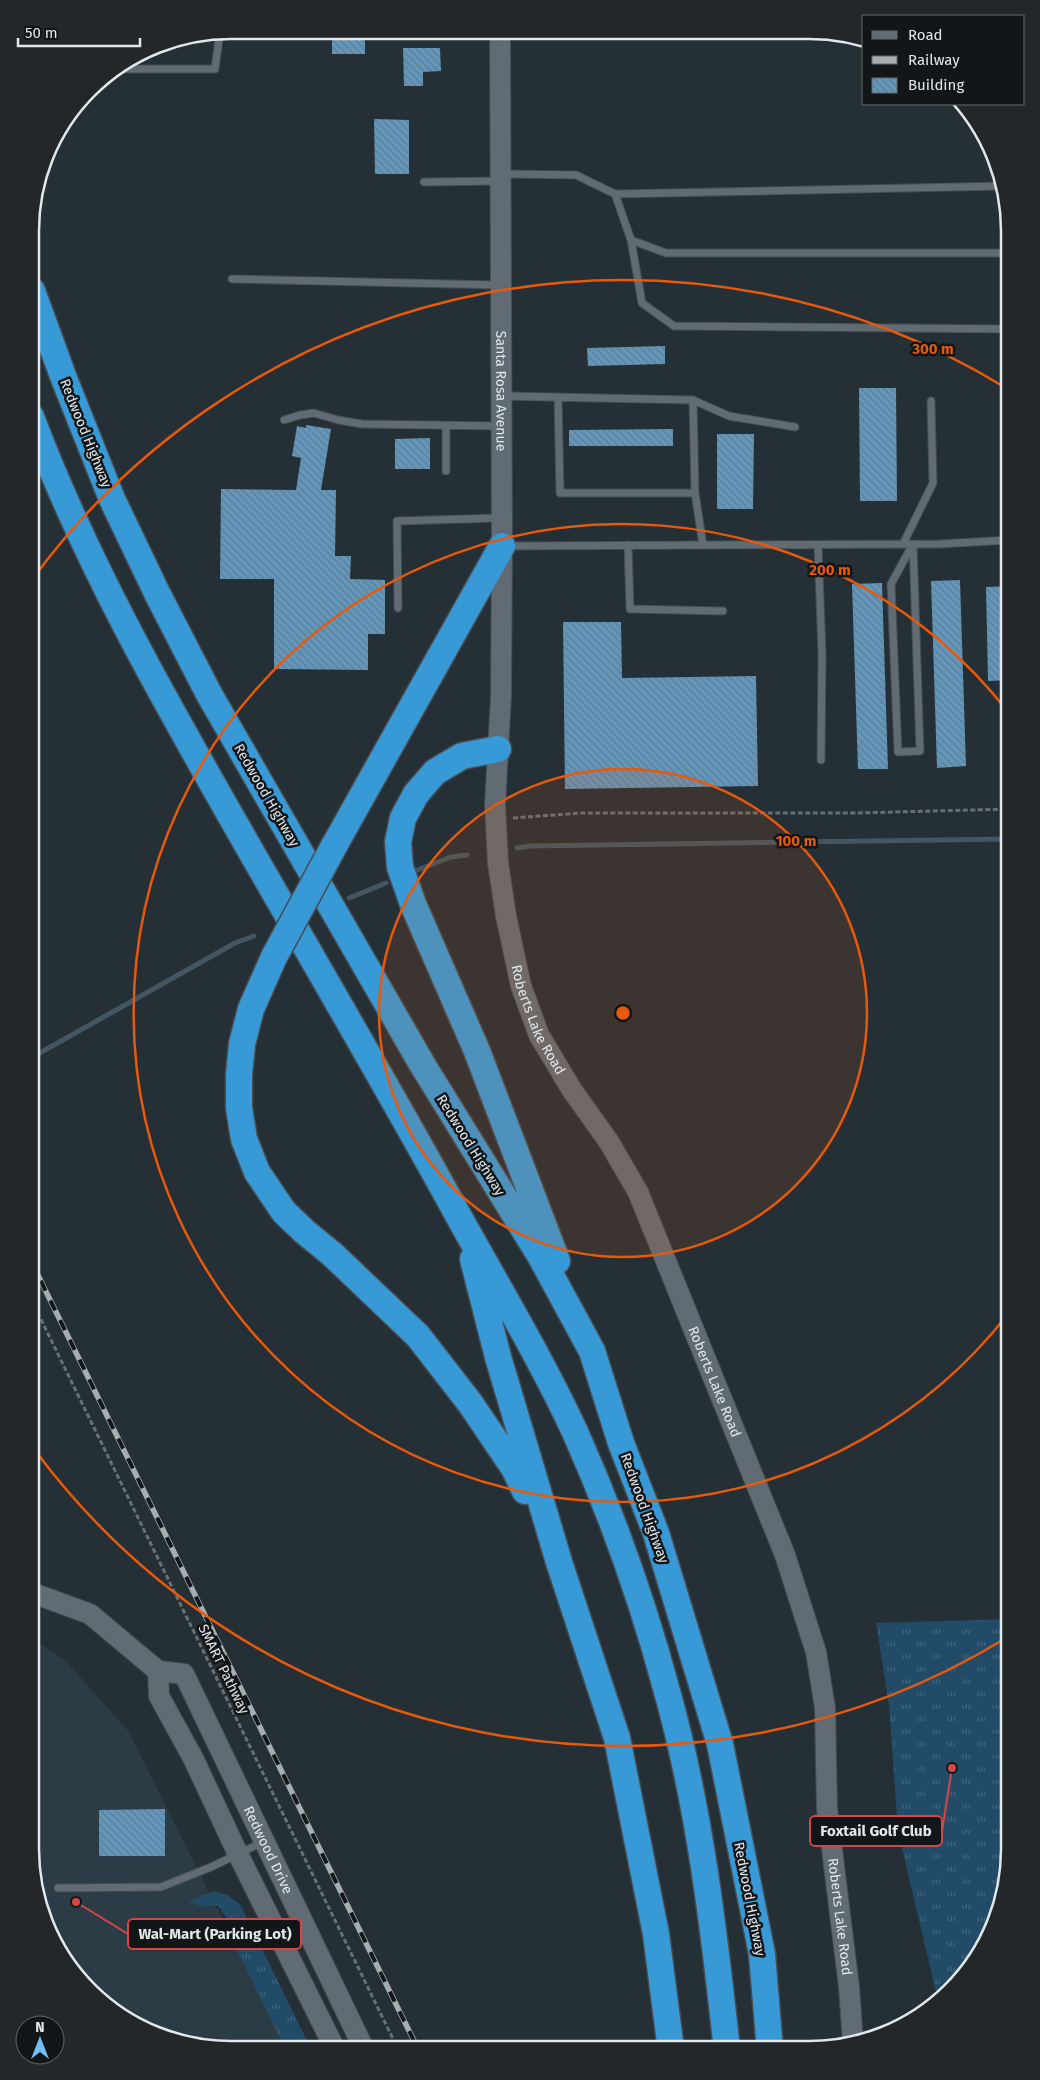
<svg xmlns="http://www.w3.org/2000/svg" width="1040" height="2080" viewBox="0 0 1040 2080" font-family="'Fira Sans',sans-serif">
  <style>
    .built { fill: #2c3c46 }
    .grass { fill: url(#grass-tufts) }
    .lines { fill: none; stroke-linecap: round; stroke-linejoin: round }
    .stream { stroke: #445662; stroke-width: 5 }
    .building { fill: url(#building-back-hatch) }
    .lane-casing { stroke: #454d53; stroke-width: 9 }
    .secondary-casing { stroke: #454d53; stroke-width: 22 }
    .highway-casing { stroke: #454d53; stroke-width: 29 }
    .path { stroke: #687076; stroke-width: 3; stroke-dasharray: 5 2.5; stroke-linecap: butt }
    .lane { stroke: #606b73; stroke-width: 7 }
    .secondary { stroke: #606b73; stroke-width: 20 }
    .highway { stroke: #379ad7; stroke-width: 26 }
    .rail-casing { stroke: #a6aeb2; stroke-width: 5.5 }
    .rail { stroke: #121619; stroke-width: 4; stroke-dasharray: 11; stroke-linecap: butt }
    .highway-bridge-casing { stroke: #454d53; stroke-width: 29; stroke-linecap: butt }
    .highway-bridge { stroke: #379ad7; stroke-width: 26 }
    .ring { fill: none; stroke: #e8590c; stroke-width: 2.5 }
    .labels { text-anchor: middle; stroke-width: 5; stroke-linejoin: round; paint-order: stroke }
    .street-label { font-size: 14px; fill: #e1e8ec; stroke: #121619 }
    .rim { fill: none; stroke: #e1e8ec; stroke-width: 2.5 }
    .centre { fill: #e8590c; stroke: #121619; stroke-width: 2.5 }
    .ring-label { font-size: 15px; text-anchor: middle; font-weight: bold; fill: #e8590c; stroke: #121619; stroke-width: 5; stroke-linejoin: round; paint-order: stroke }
    .leader { fill: none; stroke: #d84545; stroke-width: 2 }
    .callout-dot { fill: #d84545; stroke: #121619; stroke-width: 2 }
    .callout { fill: #121619; stroke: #d84545; stroke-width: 2 }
    .callout-label { font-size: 15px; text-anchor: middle; font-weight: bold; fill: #e1e8ec }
  </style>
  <defs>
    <pattern id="grass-tufts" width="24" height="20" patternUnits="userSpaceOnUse" patternTransform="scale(1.25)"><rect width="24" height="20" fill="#214b67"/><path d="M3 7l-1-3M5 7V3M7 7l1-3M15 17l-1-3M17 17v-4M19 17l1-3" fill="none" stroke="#41657d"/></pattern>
    <pattern id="building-back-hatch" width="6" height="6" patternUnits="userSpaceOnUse" patternTransform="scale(1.25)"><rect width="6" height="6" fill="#6496ba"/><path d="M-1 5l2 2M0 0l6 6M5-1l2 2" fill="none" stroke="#5a7e98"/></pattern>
  </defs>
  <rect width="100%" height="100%" fill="#252f36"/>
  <path class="built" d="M 30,1637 L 66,1661 L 129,1732 L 287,2048 L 205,2048 L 154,2035 L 99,2000 L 64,1961 L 41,1913 L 30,1849 Z"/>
  <path class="grass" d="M 1010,1619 L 1010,1862 L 995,1925 L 968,1971 L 940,1998 L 935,1988 L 898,1831 L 889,1705 L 876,1623 Z
    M 214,1891 L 227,1895 L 240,1904 L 311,2049 L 285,2048 L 224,1924 L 227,1919 L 218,1905 L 203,1907 L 188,1902 Z"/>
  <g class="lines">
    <path class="stream" d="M 517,848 L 531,846 L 1010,839
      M 415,871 L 451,857 L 467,855
      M 349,898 L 386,883
      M 31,1058 L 235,943 L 254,936"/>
  </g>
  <path class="building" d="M 332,33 L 365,34 L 365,54 L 332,54 Z
    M 403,48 L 440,48 L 441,71 L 423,72 L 423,86 L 404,86 Z
    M 374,119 L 409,120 L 409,174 L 375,174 Z
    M 665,346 L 665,364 L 588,366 L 587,348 Z
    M 859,388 L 896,388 L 897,501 L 860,501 Z
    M 306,425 L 331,429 L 321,490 L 336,490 L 335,556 L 351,556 L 350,579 L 385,580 L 385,634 L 368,634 L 368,670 L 274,669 L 274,579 L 220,579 L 221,489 L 296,490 L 301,458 L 292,456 L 297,426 L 306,428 Z
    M 673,429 L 673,446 L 569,446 L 569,430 Z
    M 717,434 L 754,434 L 753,509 L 717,509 Z
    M 430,438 L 430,469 L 395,469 L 395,439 Z
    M 960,580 L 966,766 L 937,768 L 931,581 Z
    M 882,583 L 888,769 L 858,769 L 852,584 Z
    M 1010,586 L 1010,680 L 988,681 L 986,587 Z
    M 563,622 L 621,622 L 622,678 L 756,676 L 758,786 L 565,789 Z
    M 165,1809 L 165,1856 L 99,1856 L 99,1810 Z"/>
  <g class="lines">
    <defs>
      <path id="lane" d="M 117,69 L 215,69 L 220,32
        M 502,174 L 576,175 L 615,194 L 1003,186
        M 424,182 L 500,181
        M 615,194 L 631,240 L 642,303 L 674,326 L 1010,329
        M 631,240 L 666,253 L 1010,253
        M 232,279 L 498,285
        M 502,396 L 693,400 L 695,493 L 703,545
        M 558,397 L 560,493 L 695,493
        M 693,400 L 729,416 L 795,427
        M 284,420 L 300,415 L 314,413 L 338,420 L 362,424 L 499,426
        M 446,426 L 446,471
        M 903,544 L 933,483 L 931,401
        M 913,544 L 920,751 L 898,752 L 891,584 Z
        M 628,545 L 630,609 L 723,611
        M 818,545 L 822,654 L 821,760
        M 508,546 L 939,544 L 1010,540
        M 398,608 L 397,521 L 499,518
        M 58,1888 L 161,1887 L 211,1867 L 263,1842"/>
      <g id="secondary">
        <path id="s1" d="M 500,32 L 502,546 L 501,696 L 495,805 L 498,863 L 506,916 L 521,986 L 539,1035 L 572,1090 L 609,1142 L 638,1192 L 785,1555 L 816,1652 L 825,1708 L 827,1809 L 849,1987 L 853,2043"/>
        <path id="s2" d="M 30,1592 L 90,1614 L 158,1671 L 184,1674 L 364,2049"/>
        <path d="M 158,1671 L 159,1696 L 193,1758 L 238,1854 L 335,2049"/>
      </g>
      <path id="highway" d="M 32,291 L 63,376 L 112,499 L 158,595 L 209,694 L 422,1064 L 541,1257 L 592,1351 L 621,1443 L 656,1533 L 720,1744 L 762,1954 L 770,2050
        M 31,417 C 86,563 164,699 241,834 C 316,965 392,1094 464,1226 C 502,1294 542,1361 575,1432 C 613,1517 644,1605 668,1695 C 700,1810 714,1931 727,2050
        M 498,749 L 462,756 L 435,772 L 416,794 L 403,818 L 398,842 L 400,867 L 413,904 L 477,1051 L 557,1261
        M 334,846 L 502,546
        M 274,957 L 251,1009 L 242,1044 L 239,1075 L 239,1108 L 244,1139 L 257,1172 L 284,1212 L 305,1232 L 332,1254 L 418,1336 L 470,1403 L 514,1468 L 525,1491
        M 473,1259 L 498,1357 L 559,1562 L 617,1738 L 656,1934 L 671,2050"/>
    </defs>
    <use href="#lane" class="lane-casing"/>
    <use href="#secondary" class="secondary-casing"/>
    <use href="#highway" class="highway-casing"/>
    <path class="path" d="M 513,818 L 581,813 L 857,813 L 1010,809
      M 31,1299 L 398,2049"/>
    <use href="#lane" class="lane"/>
    <use href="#secondary" class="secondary"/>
    <use href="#highway" class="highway"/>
    <defs>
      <path id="rail" d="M 31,1261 L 418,2049"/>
    </defs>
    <use href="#rail" class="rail-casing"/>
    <use href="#rail" class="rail"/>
    <defs>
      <path id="highway-bridge" d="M 274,957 L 334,846"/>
    </defs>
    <use href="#highway-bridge" class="highway-bridge-casing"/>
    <use href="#highway-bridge" class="highway-bridge"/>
  </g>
  <circle cx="623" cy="1013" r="244" fill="#e8590c" fill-opacity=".12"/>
  <g class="ring">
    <circle cx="623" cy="1013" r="244"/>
    <path d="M1008 1314A489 489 0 1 1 1008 712"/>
    <path d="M1006 1638A733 733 0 0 1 34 1449M34 577A733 733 0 0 1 1006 388"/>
  </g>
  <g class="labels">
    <g class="street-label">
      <text dy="5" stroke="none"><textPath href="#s1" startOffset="359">Santa Rosa Avenue</textPath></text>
      <text transform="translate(86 433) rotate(68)" y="5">Redwood Highway</text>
      <text transform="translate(267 795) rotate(60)" y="5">Redwood Highway</text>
      <text dy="5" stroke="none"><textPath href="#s1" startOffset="994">Roberts Lake Road</textPath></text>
      <text transform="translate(471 1145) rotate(58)" y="5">Redwood Highway</text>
      <text dy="5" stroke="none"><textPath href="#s1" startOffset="1399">Roberts Lake Road</textPath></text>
      <text transform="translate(645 1508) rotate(70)" y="5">Redwood Highway</text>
      <text transform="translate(224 1669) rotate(64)" y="5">SMART Pathway</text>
      <text dy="5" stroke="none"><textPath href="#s2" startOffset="374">Redwood Drive</textPath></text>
      <text transform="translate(750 1899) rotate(79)" y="5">Redwood Highway</text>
      <text dy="5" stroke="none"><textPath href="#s1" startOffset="1954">Roberts Lake Road</textPath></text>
    </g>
  </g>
  <path d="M0 0H1040V2080H0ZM231 39H809A192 192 0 0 1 1001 231V1849A192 192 0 0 1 809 2041H231A192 192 0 0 1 39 1849V231A192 192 0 0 1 231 39Z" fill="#23272a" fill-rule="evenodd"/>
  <path class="rim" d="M231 39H809A192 192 0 0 1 1001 231V1849A192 192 0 0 1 809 2041H231A192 192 0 0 1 39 1849V231A192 192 0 0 1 231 39Z"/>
  <circle cx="623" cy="1013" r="8" class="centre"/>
  <g class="ring-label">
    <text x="933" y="354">300 m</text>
    <text x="830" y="575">200 m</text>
    <text x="796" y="846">100 m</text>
  </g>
  <path class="leader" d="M952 1768L942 1831M76 1902L128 1934"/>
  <g class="callout-dot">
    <circle cx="952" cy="1768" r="5"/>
    <circle cx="76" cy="1902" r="5"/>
  </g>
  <g class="callout">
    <rect x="810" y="1816" width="132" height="30" rx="5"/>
    <rect x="128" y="1919" width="173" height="30" rx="5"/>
  </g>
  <g class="callout-label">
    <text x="876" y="1836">Foxtail Golf Club</text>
    <text x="215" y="1939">Wal-Mart (Parking Lot)</text>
  </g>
  <rect x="862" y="15" width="162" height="90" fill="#121619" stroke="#656a6d"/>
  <rect x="872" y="31" width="25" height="8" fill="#606b73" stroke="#656a6d"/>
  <text x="908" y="40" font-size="15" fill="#e1e8ec">Road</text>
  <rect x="872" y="56" width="25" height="8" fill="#a6aeb2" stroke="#656a6d"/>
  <text x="908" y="65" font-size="15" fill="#e1e8ec">Railway</text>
  <rect x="872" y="78" width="25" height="15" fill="url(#building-back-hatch)" stroke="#656a6d"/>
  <text x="908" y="90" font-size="15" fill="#e1e8ec">Building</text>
  <g transform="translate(40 2040)"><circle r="24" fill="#121619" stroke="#656a6d"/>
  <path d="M0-4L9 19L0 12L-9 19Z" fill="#74c0f6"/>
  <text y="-8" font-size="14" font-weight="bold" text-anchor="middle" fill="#e1e8ec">N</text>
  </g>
  <path d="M18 38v8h122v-8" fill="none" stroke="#e1e8ec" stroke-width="2.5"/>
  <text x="25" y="38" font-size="15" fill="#e1e8ec" stroke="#121619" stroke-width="4" paint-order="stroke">50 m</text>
</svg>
